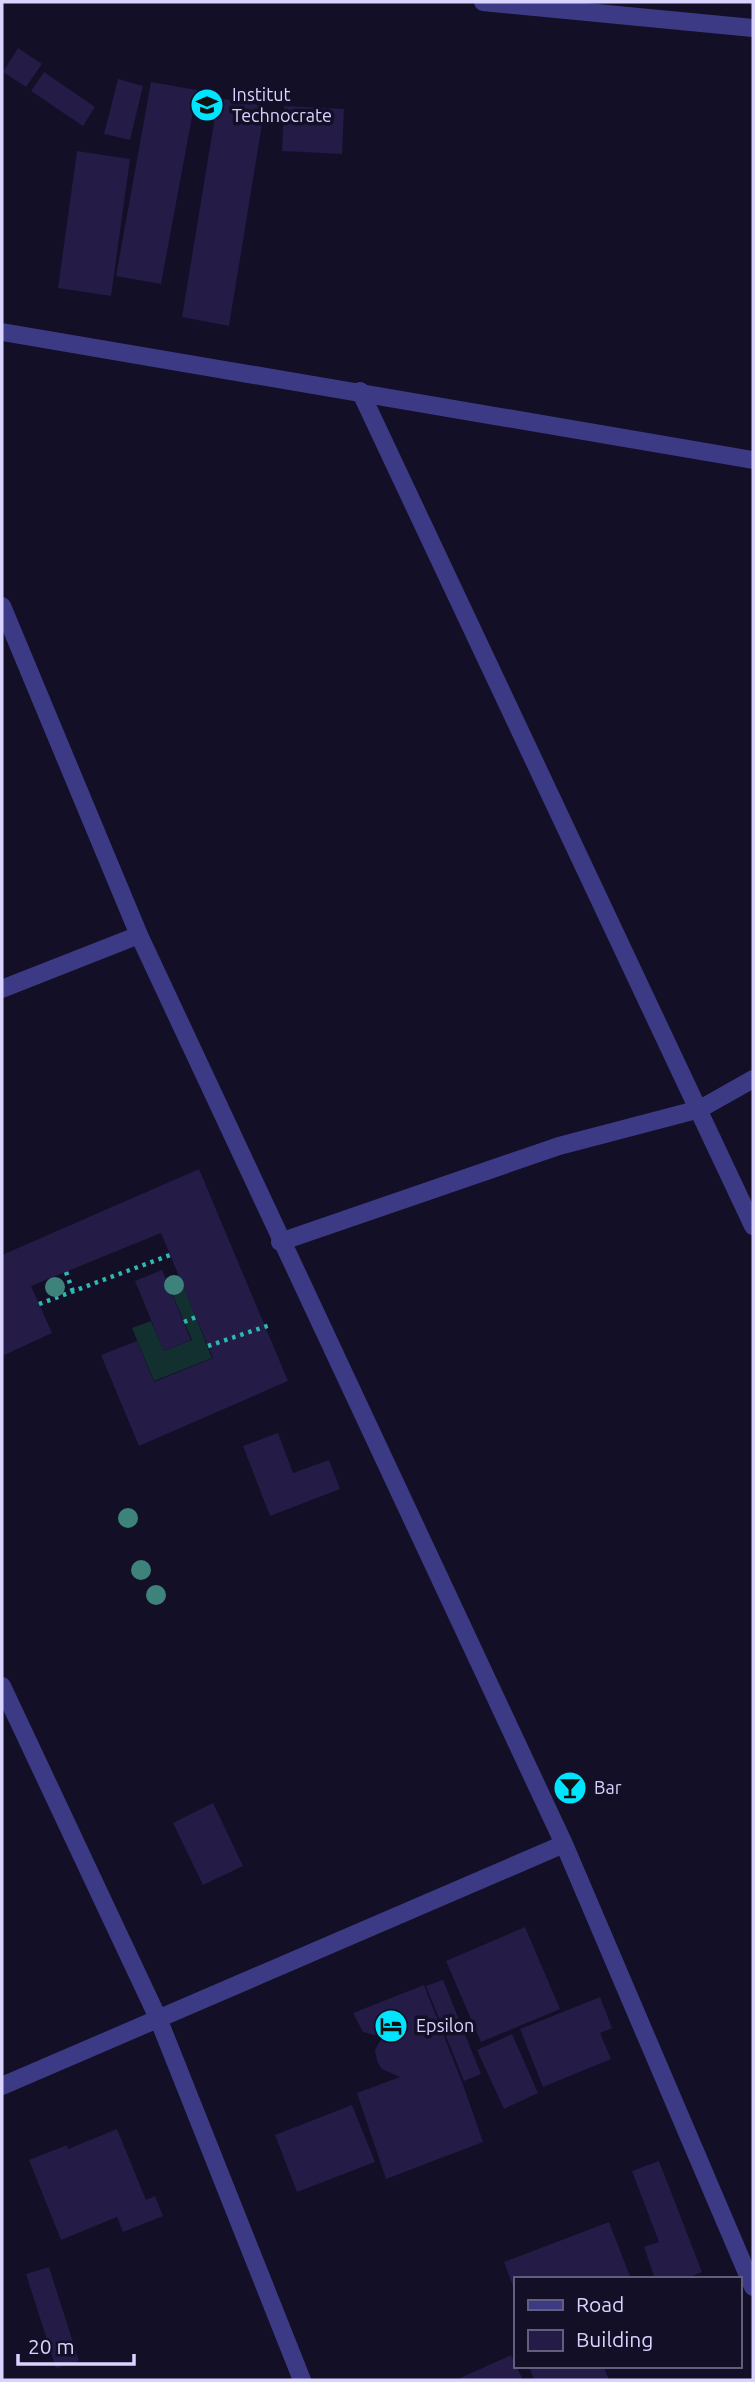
<svg xmlns="http://www.w3.org/2000/svg" width="755" height="2382" viewBox="0 0 755 2382" font-family="Ubuntu,sans-serif">
  <style>
    .green { fill: #12302f }
    .building { fill: #241b47 }
    .lines { fill: none; stroke-linecap: round; stroke-linejoin: round }
    .path { stroke: #2fb8b0; stroke-width: 4.5; stroke-dasharray: 3.5 5; stroke-linecap: butt }
    .minor { stroke: #3d3a85; stroke-width: 18 }
    .tree { fill: #3d827b }
    .labels { text-anchor: middle; stroke-width: 7; stroke-linejoin: round; paint-order: stroke }
    .poi-label { font-size: 18px; fill: #d9d4ff; stroke: #130f26; text-anchor: start }
  </style>
  <rect width="100%" height="100%" fill="#130f26"/>
  <path class="green" d="M 179,1275 L 212,1358 L 154,1381 L 132,1328 L 151,1321 L 164,1351 L 192,1340 L 166,1279 Z"/>
  <path class="building" d="M 18,48 L 42,64 L 26,87 L 3,72 Z
    M 44,72 L 95,107 L 83,126 L 31,91 Z
    M 118,79 L 143,86 L 130,140 L 104,134 Z
    M 151,82 L 197,90 L 161,284 L 116,276 Z
    M 218,98 L 265,106 L 229,326 L 182,317 Z
    M 284,106 L 344,109 L 342,154 L 282,151 Z
    M 77,151 L 130,159 L 111,296 L 58,288 Z
    M 199,1169 L 288,1381 L 139,1446 L 101,1355 L 137,1341 L 154,1382 L 213,1358 L 161,1233 L 31,1286 L 52,1333 L 2,1356 L 2,1255 Z
    M 162,1270 L 191,1340 L 164,1351 L 135,1281 Z
    M 278,1433 L 293,1473 L 329,1460 L 340,1489 L 270,1516 L 243,1446 Z
    M 213,1803 L 243,1866 L 203,1885 L 173,1823 Z
    M 525,1927 L 560,2009 L 481,2042 L 446,1961 Z
    M 443,1980 L 481,2074 L 464,2081 L 426,1986 Z
    M 424,1985 L 462,2082 L 483,2142 L 386,2179 L 357,2093 L 400,2077 L 382,2069 L 377,2061 L 375,2050 L 382,2037 L 380,2034 L 374,2035 L 363,2032 L 353,2013 Z
    M 600,1997 L 612,2028 L 600,2033 L 611,2059 L 543,2087 L 520,2029 Z
    M 512,2034 L 538,2093 L 504,2109 L 477,2050 Z
    M 352,2105 L 375,2162 L 297,2192 L 275,2135 Z
    M 117,2129 L 146,2200 L 155,2196 L 163,2216 L 123,2232 L 117,2217 L 61,2240 L 29,2160 L 67,2145 L 68,2149 Z
    M 659,2161 L 702,2272 L 685,2279 L 655,2279 L 644,2247 L 659,2242 L 632,2171 Z
    M 609,2222 L 631,2279 L 515,2279 L 515,2292 L 504,2262 Z
    M 49,2267 L 79,2361 L 56,2368 L 26,2274 Z
    M 511,2355 L 523,2380 L 456,2380 Z
    M 529,2366 L 603,2366 L 609,2380 L 534,2380 Z"/>
  <g class="lines">
    <path class="path" d="M 66,1272 L 73,1292
      M 39,1304 L 170,1255
      M 184,1322 L 196,1317
      M 208,1346 L 270,1325"/>
    <path class="minor" d="M 483,2 L 753,28
      M 2,332 L 753,460
      M 360,391 L 753,1226
      M 2,606 L 139,935 L 564,1844 L 753,2287
      M 2,989 L 139,935
      M 280,1242 L 559,1146 L 700,1109 L 753,1079
      M 2,1686 L 158,2018 L 302,2380
      M 2,2086 L 564,1844"/>
  </g>
  <g class="tree">
    <circle cx="174" cy="1285" r="10"/>
    <circle cx="55" cy="1287" r="10"/>
    <circle cx="128" cy="1518" r="10"/>
    <circle cx="141" cy="1570" r="10"/>
    <circle cx="156" cy="1595" r="10"/>
  </g>
  <defs>
    <symbol id="school-disc" viewBox="-11 -11 22 22"><circle r="9.5" fill="#00e5ff" stroke="#130f26"/><path d="M0-5L7-2L0 1L-7-2ZM-4 1L0 2.5L4 1V4Q0 6-4 4Z" fill="#111"/></symbol>
    <symbol id="bar-disc" viewBox="-11 -11 22 22"><circle r="9.5" fill="#00e5ff" stroke="#130f26"/><path d="M-6-5H6L.8 .8V4.5H3.5V6h-7V4.5H-.8V.8Z" fill="#111"/></symbol>
    <symbol id="hotel-disc" viewBox="-11 -11 22 22"><circle r="9.5" fill="#00e5ff" stroke="#130f26"/><path d="M-6-4.5h1.5V1H6V5H4.5V3h-9V5H-6ZM-4 0a1.8 1.8 0 1 1 3.6 0ZM.5 0V-2.5h3Q6-2.5 6 0Z" fill="#111"/></symbol>
  </defs>
  <g fill-rule="evenodd">
    <use href="#school-disc" x="188" y="86" width="38" height="38"/>
    <use href="#bar-disc" x="551" y="1769" width="38" height="38"/>
    <use href="#hotel-disc" x="372" y="2007" width="38" height="38"/>
  </g>
  <g class="labels">
    <g class="poi-label">
      <text x="232" y="101">Institut<tspan x="232" dy="21">Technocrate</tspan></text>
      <text x="594" y="1794">Bar</text>
      <text x="416" y="2032">Epsilon</text>
    </g>
  </g>
  <rect width="755" height="2382" fill="none" stroke="#d9d4ff" stroke-width="7"/>
  <rect x="514" y="2277" width="228" height="91" fill="#130f26" stroke="#625e7d" stroke-width="2"/>
  <rect x="528" y="2300" width="35" height="10" fill="#3d3a85" stroke="#625e7d" stroke-width="2"/>
  <text x="576" y="2312" font-size="21" fill="#d9d4ff">Road</text>
  <rect x="528" y="2330" width="35" height="21" fill="#241b47" stroke="#625e7d" stroke-width="2"/>
  <text x="576" y="2347" font-size="21" fill="#d9d4ff">Building</text>
  <path d="M18 2354v10h116v-10" fill="none" stroke="#d9d4ff" stroke-width="3.5"/>
  <text x="28" y="2354" font-size="21" fill="#d9d4ff" stroke="#130f26" stroke-width="5" paint-order="stroke">20 m</text>
</svg>
